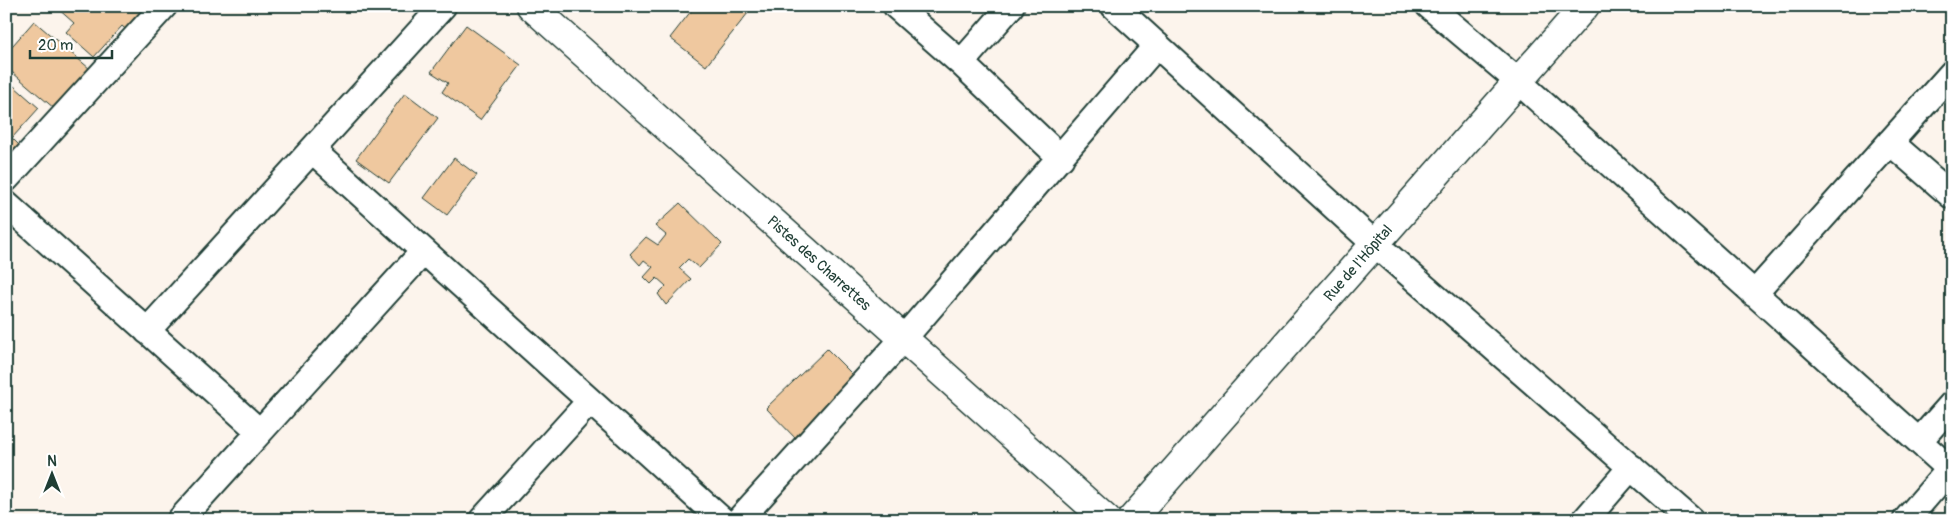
<svg xmlns="http://www.w3.org/2000/svg" width="1958" height="526" viewBox="0 0 1958 526" font-family="Pangolin,sans-serif">
  <style>
    .building { fill: #efc89f; stroke: #1f3d34 }
    .lines { fill: none; stroke-linecap: round; stroke-linejoin: round }
    .street-casing { stroke: #1f3d34; stroke-width: 29 }
    .secondary-casing { stroke: #1f3d34; stroke-width: 31 }
    .street { stroke: #fff; stroke-width: 25 }
    .secondary { stroke: #fff; stroke-width: 28 }
    .labels { text-anchor: middle; stroke-width: 5; stroke-linejoin: round; paint-order: stroke }
    .street-label { font-size: 15px; fill: #1f3d34; stroke: #fff }
  </style>
  <rect width="100%" height="100%" fill="#fcf4ec"/>
  <filter id="ink" filterUnits="userSpaceOnUse"><feTurbulence type="fractalNoise" baseFrequency=".02" numOctaves="2"/><feDisplacementMap in="SourceGraphic" scale="10" xChannelSelector="R" yChannelSelector="G"/><feConvolveMatrix kernelMatrix="1 2 1 2 8 2 1 2 1" color-interpolation-filters="sRGB"/></filter>
  <g filter="url(#ink)">
    <path class="building" d="M 59,6 L 144,6 L 149,10 L 132,35 L 122,26 L 94,57 L 66,32 L 74,23 L 57,8 Z
      M 695,6 L 739,6 L 748,13 L 706,66 L 670,38 Z
      M 34,21 L 97,75 L 62,115 L 6,67 L 6,53 Z
      M 466,25 L 521,65 L 480,120 L 442,92 L 448,83 L 431,72 Z
      M 6,79 L 39,108 L 12,138 L 20,146 L 6,162 Z
      M 405,93 L 438,118 L 389,183 L 356,159 Z
      M 454,158 L 477,175 L 447,215 L 424,198 Z
      M 680,203 L 722,244 L 699,268 L 688,259 L 679,268 L 691,279 L 666,305 L 658,294 L 666,286 L 657,278 L 651,284 L 644,277 L 653,267 L 644,260 L 640,265 L 630,254 L 646,237 L 658,245 L 666,235 L 655,226 Z
      M 827,349 L 853,375 L 846,395 L 800,443 L 766,408 Z"/>
    <g class="lines">
      <defs>
        <path id="street" d="M 896,6 L 961,63 L 1061,158
          M 1114,6 L 1375,244 L 1691,520
          M 1429,6 L 1519,82 L 1952,471
          M 961,63 L 1011,6
          M 1890,142 L 1952,196
          M 312,150 L 722,520
          M 6,179 L 164,6
          M 6,204 L 260,432
          M 1754,294 L 1952,73
          M 147,331 L 443,6
          M 1919,441 L 1952,404
          M 180,520 L 424,251
          M 482,520 L 590,401
          M 739,520 L 904,338 L 1157,45
          M 1585,520 L 1631,467
          M 1906,520 L 1950,469"/>
        <path id="secondary" d="M 531,6 L 1107,520
          M 1131,520 L 1585,6"/>
      </defs>
      <use href="#street" class="street-casing"/>
      <use href="#secondary" class="secondary-casing"/>
      <use href="#street" class="street"/>
      <use href="#secondary" class="secondary"/>
    </g>
  </g>
  <g class="labels">
    <g class="street-label">
      <text transform="translate(819 263) rotate(42)" y="5">Pistes des Charrettes</text>
      <text transform="translate(1358 263) rotate(-49)" y="5">Rue de l'Hôpital</text>
    </g>
  </g>
  <rect width="1958" height="526" fill="none" stroke="#fff" stroke-width="25"/>
  <rect x="12" y="12" width="1933" height="501" fill="none" stroke="#1f3d34" stroke-width="2" filter="url(#ink)"/>
  <g transform="translate(52 474)" stroke="#ffffff" stroke-width="4" paint-order="stroke">
  <path d="M0-4L9 19L0 12L-9 19Z" fill="#1f3d34"/>
  <text y="-8" font-size="14" font-weight="bold" text-anchor="middle" fill="#1f3d34">N</text>
  </g>
  <path d="M30 50v8h82v-8" fill="none" stroke="#1f3d34" stroke-width="2.5"/>
  <text x="38" y="50" font-size="15" fill="#1f3d34" stroke="#ffffff" stroke-width="4" paint-order="stroke">20 m</text>
</svg>
